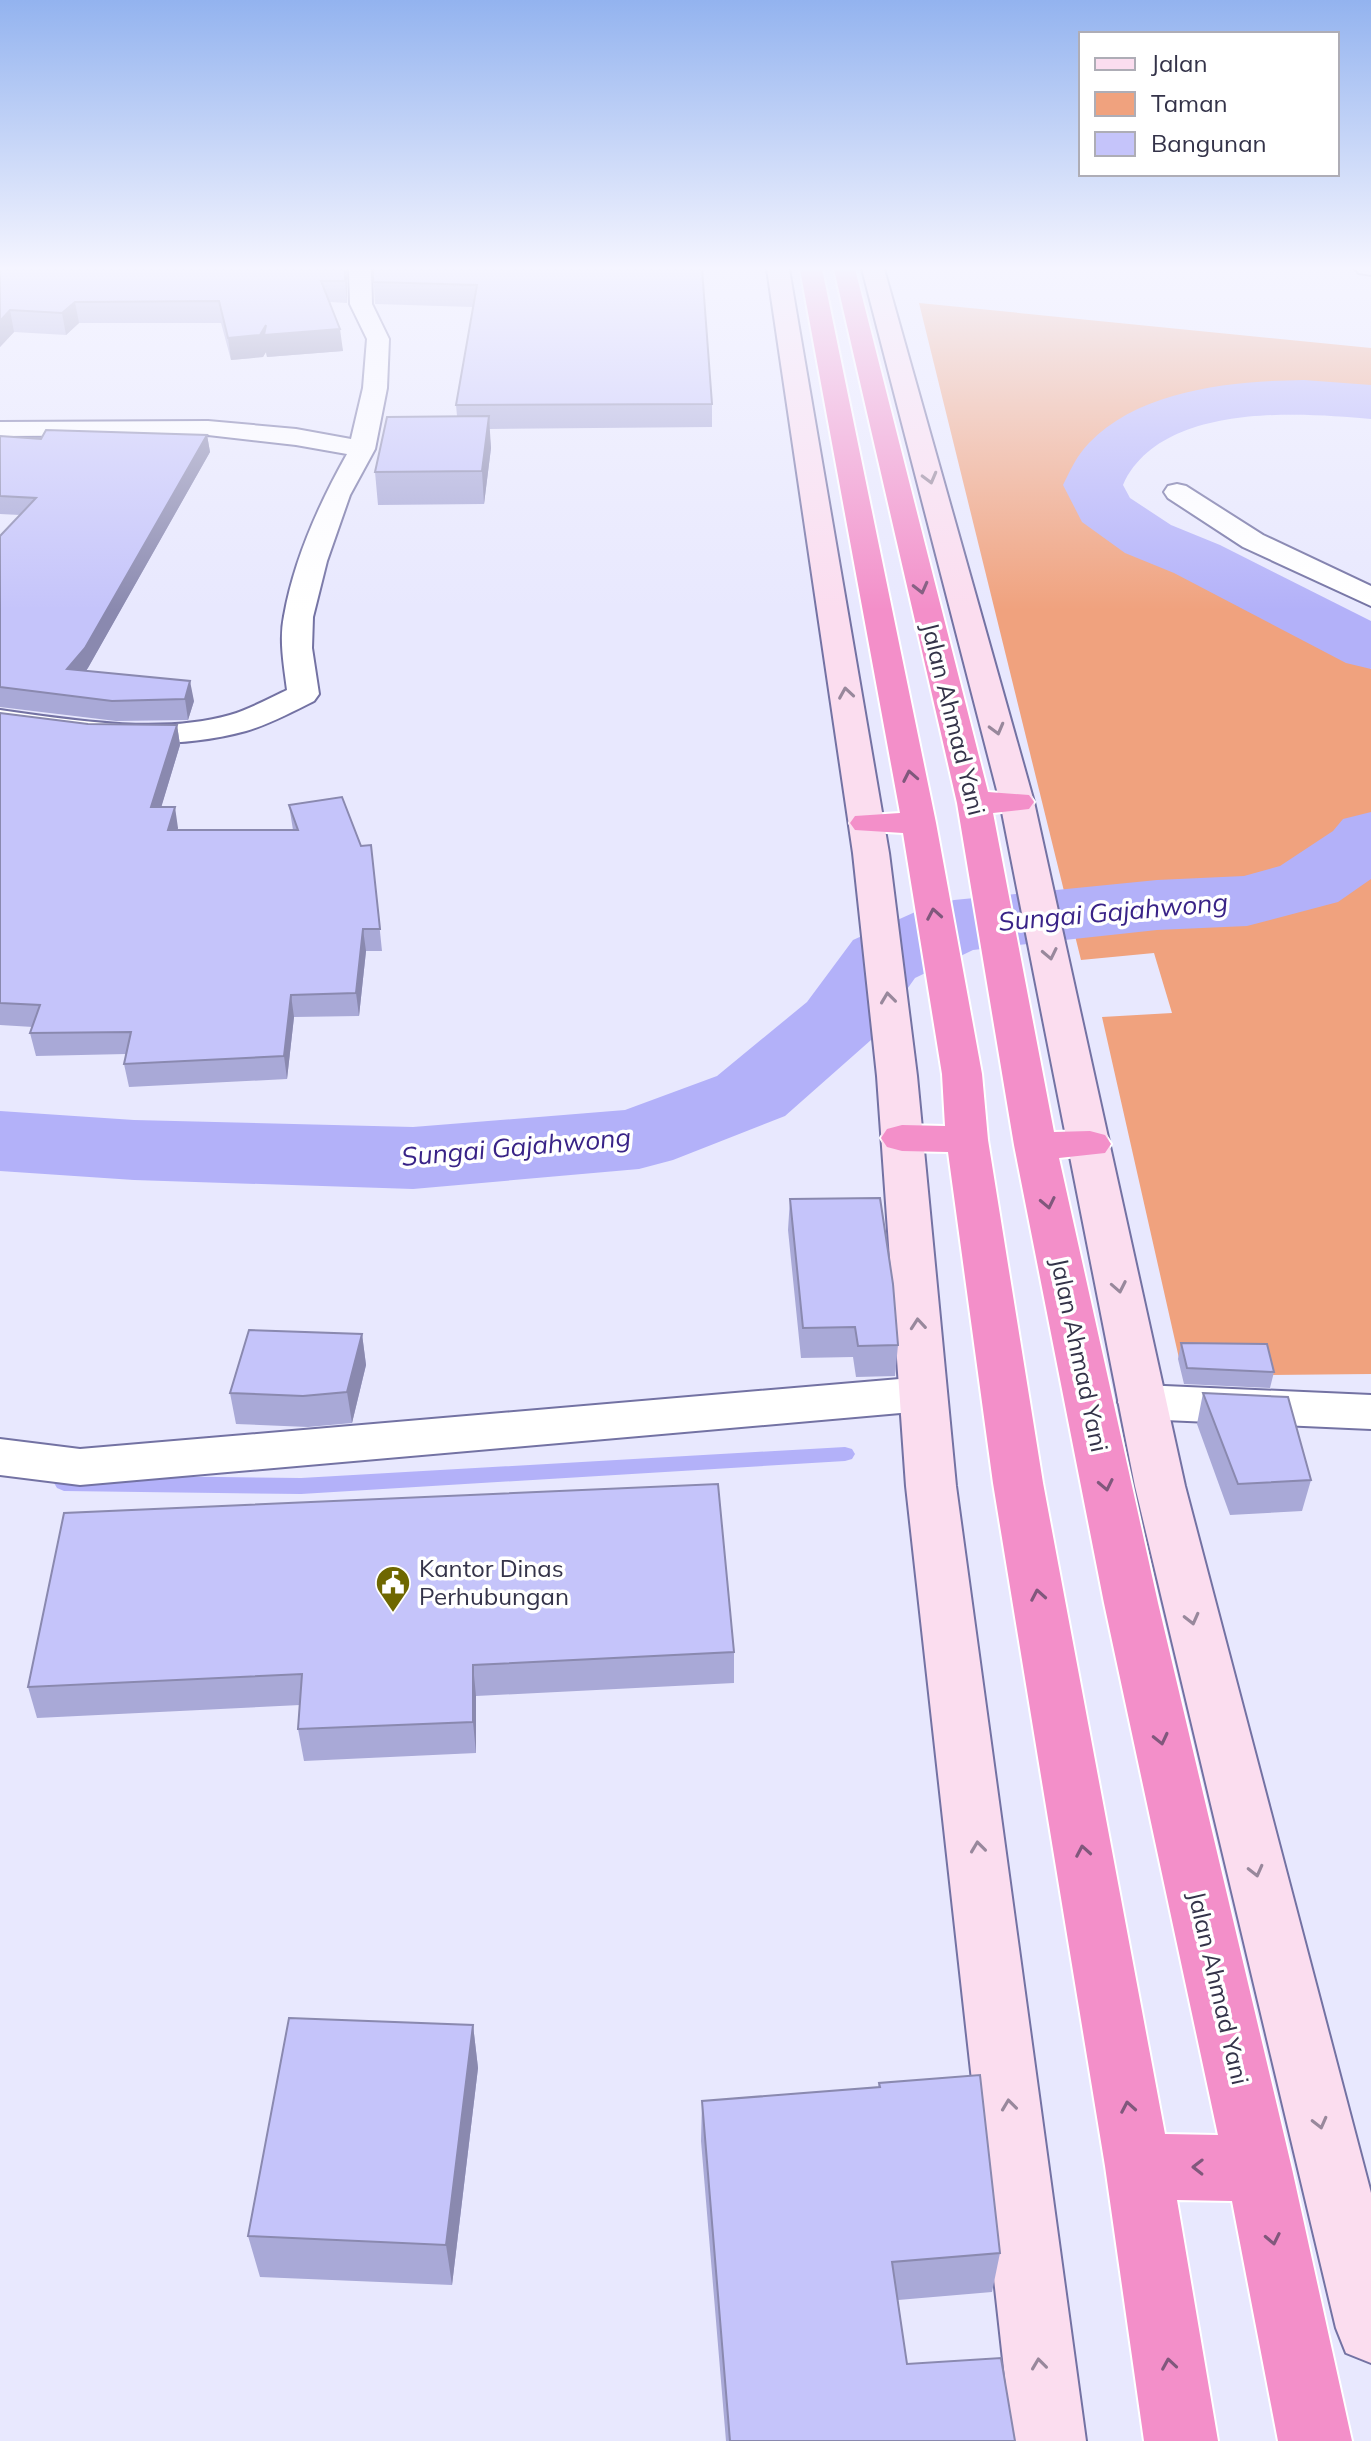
<svg xmlns="http://www.w3.org/2000/svg" width="1371" height="2441" viewBox="0 0 1371 2441" font-family="Mulish,sans-serif">
  <style>
    .green { fill: #f0a27e }
    .lines { fill: none; stroke-linecap: round; stroke-linejoin: round }
    .stream { fill: #b3b1f9; fill-rule: evenodd }
    .river { fill: #b3b1f9; fill-rule: evenodd }
    .street-casing { stroke: #7372a3; stroke-width: 4 }
    .secondary-casing { stroke: #7372a3; stroke-width: 4 }
    .highway-casing { stroke: #fff; stroke-width: 4 }
    .street { fill: #fff; fill-rule: evenodd }
    .secondary { fill: #fbddef; fill-rule: evenodd }
    .highway { fill: #f38fc9; fill-rule: evenodd }
    .wall { fill: #a9a9d7 }
    .shaded-wall { fill: #8a89af }
    .building { fill: #c5c4fa; stroke: #8a89af; stroke-width: 2 }
    .oneway { stroke: #98889c }
    .oneway2 { stroke: #80587c }
    .labels { text-anchor: middle; stroke-width: 7; stroke-linejoin: round; paint-order: stroke }
    .street-label { font-size: 24px; fill: #343349; stroke: #fff }
    .poi-label { font-size: 24px; fill: #343349; stroke: #fff; text-anchor: start }
    .water-label { font-size: 26px; font-style: italic; fill: #392387; stroke: #fff }
  </style>
  <rect width="100%" height="100%" fill="#e8e8fe"/>
  <path class="green" d="M 919,303 L 1371,348 L 1371,405 L 1329,397 L 1209,406 L 1154,423 L 1104,509 L 1148,539 L 1323,622 L 1371,669 L 1371,1374 L 1183,1376 L 1102,1017 L 1172,1013 L 1154,953 L 1081,960 Z"/>
  <g class="lines">
    <path class="stream" d="M 845,1447 L 852,1449 L 855,1454 L 852,1459 L 845,1461 L 301,1494 L 64,1491 L 57,1488 L 54,1483 L 57,1478 L 64,1475 L 301,1478 Z"/>
    <path class="river" d="M 1304,380 L 1371,385 L 1371,419 C 1297,412 1160,403 1123,485 L 1130,498 L 1171,525 L 1220,545 L 1371,621 L 1371,669 L 1346,663 L 1174,573 L 1125,553 L 1082,522 L 1063,485 C 1070,471 1077,455 1089,443 C 1141,389 1234,381 1304,380 Z
      M 1371,812 L 1371,879 L 1338,902 L 1247,926 L 1157,930 L 973,950 L 915,978 L 871,1040 L 785,1116 L 673,1160 L 639,1169 L 413,1189 L 134,1180 L 0,1171 L 0,1111 L 134,1120 L 413,1127 L 625,1110 L 717,1076 L 807,1002 L 853,940 L 924,908 L 954,900 L 1157,880 L 1244,876 L 1280,866 L 1333,831 L 1343,819 Z"/>
    <defs>
      <path id="street" d="M 349,269 L 371,269 L 372,304 L 389,339 L 387,388 L 375,449 L 350,495 L 327,561 L 313,617 L 312,648 L 319,694 L 314,701 C 292,712 270,724 246,731 C 167,753 80,741 0,730 L 0,710 C 70,720 161,735 230,715 C 250,709 268,699 287,690 C 284,666 279,640 284,616 C 294,559 319,504 347,454 L 296,445 L 208,435 L 0,436 L 0,422 L 208,421 L 296,429 L 351,439 L 363,388 L 367,339 L 350,304 Z
        M 1355,269 L 1371,269 L 1371,275 L 1359,273 Z
        M 1177,484 L 1186,486 L 1263,535 L 1371,586 L 1371,606 L 1243,547 L 1168,498 L 1164,492 L 1168,486 Z
        M 923,1377 L 940,1382 L 947,1394 L 940,1406 L 923,1411 L 80,1485 L 0,1475 L 0,1439 L 80,1449 Z
        M 1142,1385 L 1371,1395 L 1371,1429 L 1142,1419 L 1125,1414 L 1118,1402 L 1125,1390 Z"/>
      <path id="secondary" d="M 767,269 L 789,269 L 889,853 L 917,1076 L 956,1486 L 1086,2441 L 1012,2441 L 906,1486 L 877,1076 L 853,853 Z
        M 862,269 L 884,269 L 1034,802 L 1185,1486 L 1371,2193 L 1371,2363 L 1346,2353 L 1336,2328 L 1135,1486 L 1000,802 Z"/>
      <path id="highway" d="M 800,269 L 822,269 L 936,823 L 982,1074 L 988,1140 L 1043,1483 L 1165,2134 L 1218,2135 L 1104,1603 L 1014,1145 L 957,803 L 834,269 L 855,269 L 988,792 L 1029,795 L 1034,802 L 1029,809 L 993,813 L 1054,1132 L 1090,1131 L 1105,1135 L 1111,1144 L 1105,1153 L 1059,1158 L 1158,1603 L 1292,2169 L 1352,2441 L 1278,2441 L 1232,2201 L 1177,2200 L 1218,2441 L 1144,2441 L 1105,2166 L 993,1483 L 948,1152 L 902,1151 L 887,1147 L 881,1138 L 887,1129 L 902,1125 L 945,1126 L 942,1074 L 903,833 L 855,830 L 850,823 L 855,816 L 900,813 Z"/>
    </defs>
    <use href="#street" class="street-casing"/>
    <use href="#secondary" class="secondary-casing"/>
    <use href="#highway" class="highway-casing"/>
    <use href="#street" class="street"/>
    <use href="#secondary" class="secondary"/>
    <use href="#highway" class="highway"/>
  </g>
  <path class="wall" d="M 0,269 L 347,269 L 347,303 L 330,302 L 343,351 L 267,357 L 266,352 L 263,357 L 231,360 L 221,323 L 79,323 L 66,335 L 14,332 L 0,347 Z
    M 373,269 L 704,269 L 702,285 L 712,404 L 712,427 L 489,429 L 491,448 L 484,504 L 378,505 L 375,472 L 457,416 L 456,405 L 473,307 L 375,304 Z
    M 207,435 L 210,452 L 86,671 L 194,701 L 188,720 L 116,721 L 0,707 L 0,536 L 20,515 L 0,514 L 0,436 L 41,439 Z
    M 0,713 L 88,724 L 177,725 L 180,745 L 161,807 L 178,828 L 177,830 L 293,830 L 289,805 L 361,846 L 371,845 L 382,951 L 366,951 L 359,1016 L 294,1017 L 287,1079 L 129,1087 L 124,1064 L 126,1054 L 36,1056 L 30,1033 L 33,1027 L 0,1025 Z
    M 790,1199 L 898,1345 L 895,1376 L 856,1377 L 853,1357 L 801,1358 L 788,1230 Z
    M 362,1334 L 366,1365 L 352,1423 L 308,1427 L 236,1424 L 230,1393 Z
    M 1181,1343 L 1274,1372 L 1270,1388 L 1184,1384 L 1178,1359 Z
    M 1203,1393 L 1311,1480 L 1302,1511 L 1230,1515 L 1197,1424 Z
    M 734,1652 L 734,1683 L 476,1696 L 476,1753 L 304,1761 L 298,1729 L 300,1705 L 37,1718 L 28,1687 Z
    M 473,2025 L 478,2068 L 452,2285 L 260,2277 L 248,2236 Z
    M 879,2083 L 1000,2253 L 992,2292 L 898,2300 L 907,2364 L 1015,2441 L 726,2441 L 701,2141 L 702,2101 L 878,2087 Z"/>
  <path class="shaded-wall" d="M 345,269 L 347,269 L 347,303 L 345,281 Z
    M 75,302 L 79,323 L 66,335 L 62,313 Z
    M 10,310 L 14,332 L 0,347 L 0,321 Z
    M 266,325 L 340,329 L 343,351 L 267,357 L 266,352 L 263,357 L 231,360 L 228,338 Z
    M 489,416 L 491,448 L 484,504 L 482,471 Z
    M 207,435 L 210,452 L 88,668 L 71,689 L 67,669 Z
    M 190,681 L 194,701 L 188,720 L 185,699 Z
    M 177,725 L 180,745 L 155,828 L 151,807 Z
    M 175,807 L 178,828 L 172,852 L 168,830 Z
    M 363,929 L 366,951 L 359,1016 L 356,993 Z
    M 291,995 L 294,1017 L 287,1079 L 284,1056 Z
    M 362,1334 L 366,1365 L 352,1423 L 347,1392 Z
    M 473,1665 L 476,1696 L 476,1753 L 473,1722 Z
    M 473,2025 L 478,2068 L 452,2285 L 446,2245 Z"/>
  <path class="building" d="M 0,269 L 345,269 L 345,281 L 321,281 L 340,329 L 264,335 L 266,325 L 260,335 L 228,338 L 219,301 L 75,302 L 62,313 L 10,310 L 0,321 Z
    M 373,269 L 702,269 L 712,404 L 456,405 L 477,285 L 373,282 Z
    M 489,416 L 482,471 L 375,472 L 387,417 Z
    M 46,430 L 207,435 L 85,648 L 67,669 L 190,681 L 185,699 L 112,701 L 0,687 L 0,536 L 36,498 L 0,496 L 0,436 L 41,439 Z
    M 0,713 L 88,724 L 177,725 L 151,807 L 175,807 L 168,830 L 298,830 L 289,805 L 342,797 L 361,846 L 371,845 L 380,929 L 363,929 L 356,993 L 291,995 L 284,1056 L 124,1064 L 131,1032 L 30,1033 L 40,1005 L 0,1003 Z
    M 880,1198 L 893,1284 L 898,1345 L 858,1346 L 855,1327 L 803,1328 L 790,1199 Z
    M 249,1330 L 362,1334 L 347,1392 L 303,1396 L 230,1393 Z
    M 1181,1343 L 1267,1344 L 1274,1372 L 1187,1368 Z
    M 1203,1393 L 1288,1397 L 1311,1480 L 1238,1484 Z
    M 718,1484 L 734,1652 L 473,1665 L 473,1722 L 298,1729 L 302,1674 L 28,1687 L 64,1513 Z
    M 289,2018 L 473,2025 L 446,2245 L 248,2236 Z
    M 980,2075 L 1000,2253 L 892,2262 L 907,2364 L 1001,2358 L 1015,2441 L 730,2441 L 702,2101 L 880,2087 L 879,2083 Z"/>
  <defs><path id="oneway-chevron" d="M-2-3.5L2.5 0L-2 3.5" fill="none" stroke-width="1.6" stroke-linecap="round" stroke-linejoin="round" transform="scale(2)"/></defs>
  <g class="oneway">
    <use href="#oneway-chevron" transform="translate(930 478) rotate(75)"/>
    <use href="#oneway-chevron" transform="translate(846 693) rotate(-99)"/>
    <use href="#oneway-chevron" transform="translate(997 729) rotate(75)"/>
    <use href="#oneway-chevron" transform="translate(1050 954) rotate(78)"/>
    <use href="#oneway-chevron" transform="translate(888 998) rotate(-97)"/>
    <use href="#oneway-chevron" transform="translate(1119 1287) rotate(79)"/>
    <use href="#oneway-chevron" transform="translate(918 1324) rotate(-95)"/>
    <use href="#oneway-chevron" transform="translate(1192 1619) rotate(76)"/>
    <use href="#oneway-chevron" transform="translate(978 1847) rotate(-97)"/>
    <use href="#oneway-chevron" transform="translate(1256 1871) rotate(76)"/>
    <use href="#oneway-chevron" transform="translate(1009 2105) rotate(-97)"/>
    <use href="#oneway-chevron" transform="translate(1320 2123) rotate(76)"/>
    <use href="#oneway-chevron" transform="translate(1039 2364) rotate(-97)"/>
  </g>
  <g class="oneway2">
    <use href="#oneway-chevron" transform="translate(921 588) rotate(76)"/>
    <use href="#oneway-chevron" transform="translate(910 776) rotate(-101)"/>
    <use href="#oneway-chevron" transform="translate(934 914) rotate(-100)"/>
    <use href="#oneway-chevron" transform="translate(1048 1203) rotate(78)"/>
    <use href="#oneway-chevron" transform="translate(1106 1485) rotate(78)"/>
    <use href="#oneway-chevron" transform="translate(1038 1595) rotate(-100)"/>
    <use href="#oneway-chevron" transform="translate(1161 1739) rotate(77)"/>
    <use href="#oneway-chevron" transform="translate(1083 1851) rotate(-100)"/>
    <use href="#oneway-chevron" transform="translate(1128 2107) rotate(-100)"/>
    <use href="#oneway-chevron" transform="translate(1198 2167) rotate(-179)"/>
    <use href="#oneway-chevron" transform="translate(1273 2239) rotate(78)"/>
    <use href="#oneway-chevron" transform="translate(1169 2364) rotate(-99)"/>
  </g>
  <linearGradient id="sky" x2="0" y2="1"><stop stop-color="#93b3ef"/><stop offset="0.44" stop-color="#f5f5ff"/><stop offset="1" stop-color="#f5f5ff" stop-opacity="0"/></linearGradient>
  <rect width="1371" height="610" fill="url(#sky)"/>
  <defs>
    <symbol id="civic-pin" viewBox="-11 -11 22 30"><path d="M0 17L-7.5 6A9.5 9.5 0 1 1 7.5 6Z" fill="#6e6700" stroke="#fff"/><path d="M-.6-6.5H3V-4.5H.6V-3L4-1V1h2V6H-6V1h2V-1L-.6-3ZM-1.2 2.5V6h2.4V2.5Z" fill="#fff"/></symbol>
  </defs>
  <g fill-rule="evenodd">
    <use href="#civic-pin" x="373" y="1563" width="40" height="54"/>
  </g>
  <g class="labels">
    <g class="street-label">
      <text transform="translate(953 719) rotate(76)" y="8">Jalan Ahmad Yani</text>
      <text transform="translate(1079 1355) rotate(78)" y="8">Jalan Ahmad Yani</text>
      <text transform="translate(1218 1988) rotate(77)" y="8">Jalan Ahmad Yani</text>
    </g>
    <g class="poi-label">
      <text x="419" y="1577">Kantor Dinas<tspan x="419" dy="28">Perhubungan</tspan></text>
    </g>
    <g class="water-label">
      <text transform="translate(1113 912) rotate(-5)" y="9">Sungai Gajahwong</text>
      <text transform="translate(516 1147) rotate(-5)" y="9">Sungai Gajahwong</text>
    </g>
  </g>
  <rect x="1079" y="32" width="260" height="144" fill="#ffffff" stroke="#aeadb6" stroke-width="2"/>
  <rect x="1095" y="58" width="40" height="12" fill="#fbddef" stroke="#aeadb6" stroke-width="2"/>
  <text x="1151" y="72" font-size="24" fill="#343349">Jalan</text>
  <rect x="1095" y="92" width="40" height="24" fill="#f0a27e" stroke="#aeadb6" stroke-width="2"/>
  <text x="1151" y="112" font-size="24" fill="#343349">Taman</text>
  <rect x="1095" y="132" width="40" height="24" fill="#c5c4fa" stroke="#aeadb6" stroke-width="2"/>
  <text x="1151" y="152" font-size="24" fill="#343349">Bangunan</text>
</svg>
